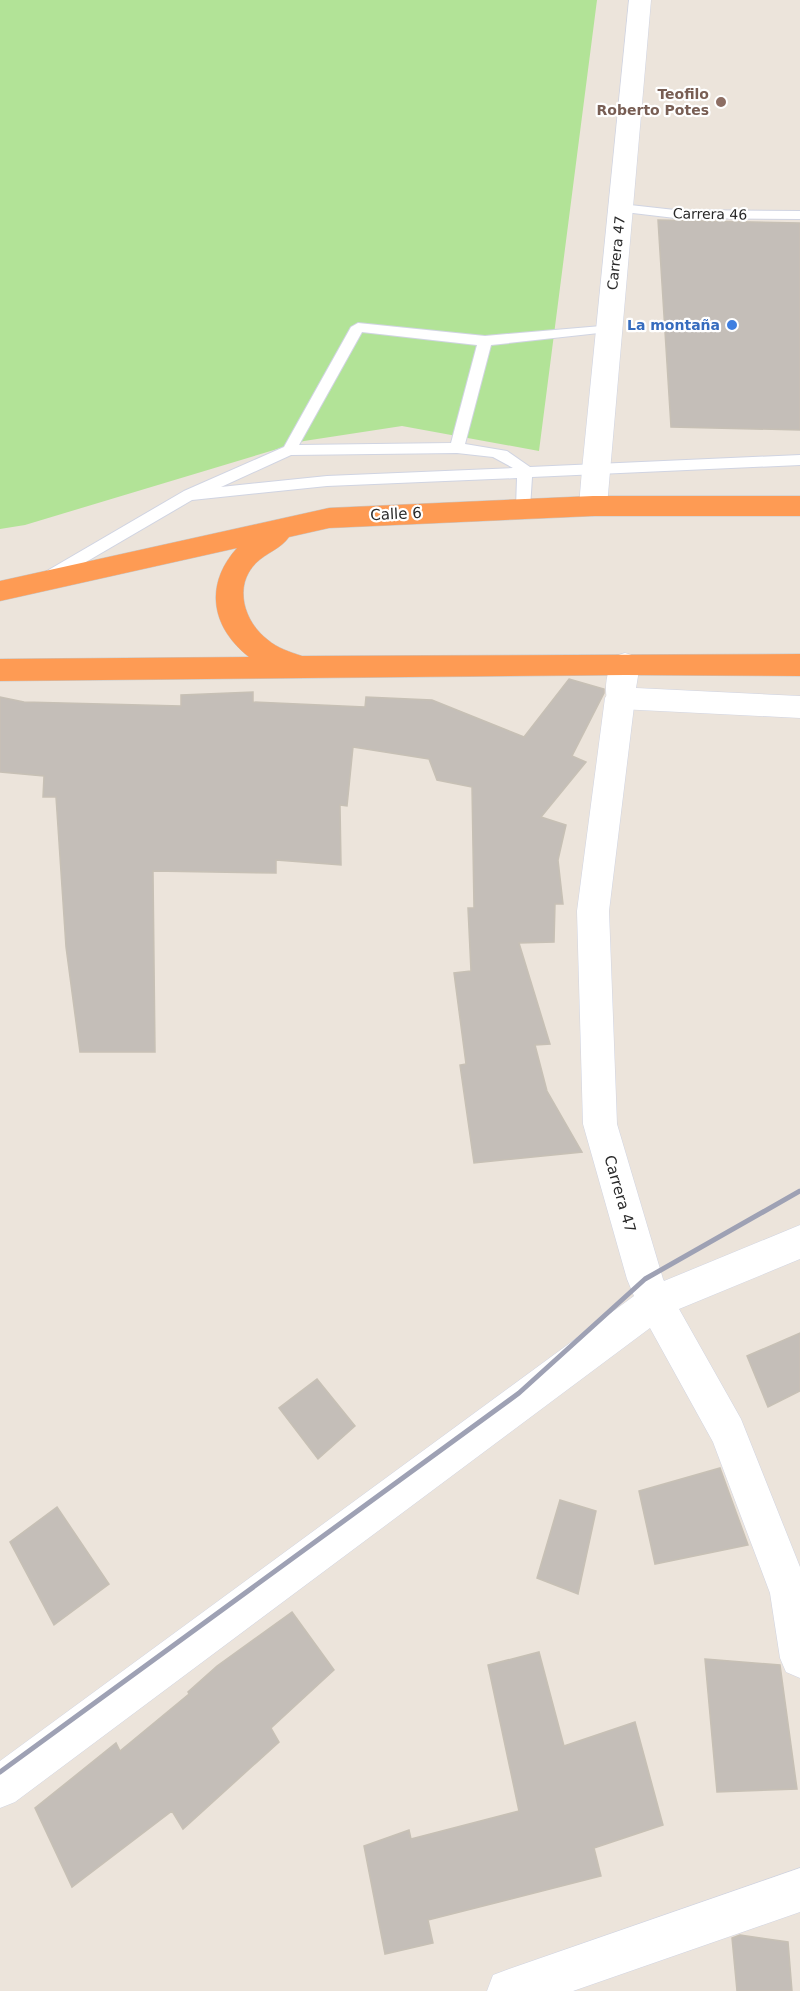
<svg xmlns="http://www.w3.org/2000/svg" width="800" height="1991" viewBox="0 0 800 1991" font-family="'DejaVu Sans',sans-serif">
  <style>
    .green { fill: #b2e397 }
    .building { fill: #c4beb8; stroke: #c7c0b5; stroke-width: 1.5 }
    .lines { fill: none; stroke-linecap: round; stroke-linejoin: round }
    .lane-casing { stroke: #d0d4e2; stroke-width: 2 }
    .street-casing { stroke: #d0d4e2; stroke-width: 1 }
    .secondary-casing { stroke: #d0d4e2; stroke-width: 1 }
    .highway-casing { stroke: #c7c7c7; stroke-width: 1 }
    .lane { fill: #fff; fill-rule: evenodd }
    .street { fill: #fff; fill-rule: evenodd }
    .secondary { fill: #fff; fill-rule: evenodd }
    .highway { fill: #fe9b54; fill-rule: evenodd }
    .rail { stroke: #9ea1b4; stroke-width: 5 }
    .education-dot { fill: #8d6e63; stroke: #fff; stroke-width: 2 }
    .shop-dot { fill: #3f7fe0; stroke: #fff; stroke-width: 2 }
    .labels { text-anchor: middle; stroke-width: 4.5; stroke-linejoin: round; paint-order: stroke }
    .far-education-label { font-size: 14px; font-weight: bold; fill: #785e54; stroke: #fff; text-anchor: end }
    .far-street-label { font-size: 14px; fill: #292929; stroke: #fff }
    .far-shop-label { font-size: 14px; font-weight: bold; fill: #366cbe; stroke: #fff; text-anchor: end }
    .street-label { font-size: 15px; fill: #292929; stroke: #fff }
  </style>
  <rect width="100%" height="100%" fill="#ece4db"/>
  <path class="green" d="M 0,0 L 597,0 L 539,451 L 402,426 L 304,441 L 25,525 L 0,529 Z"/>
  <path class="building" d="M 658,220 L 800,223 L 800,430 L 671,427 Z
    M 569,679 L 604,689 L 604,693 L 572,756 L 586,762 L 541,817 L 566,825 L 558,860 L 563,904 L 555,904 L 554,942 L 519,943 L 550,1044 L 535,1045 L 547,1091 L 582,1152 L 474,1163 L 460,1065 L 466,1064 L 454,973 L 471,971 L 468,908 L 474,908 L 472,787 L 437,780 L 429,759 L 353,747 L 347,806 L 340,805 L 341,865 L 276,860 L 276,873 L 153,871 L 155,1052 L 80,1052 L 66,947 L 56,797 L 43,797 L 44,776 L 0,772 L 0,697 L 24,702 L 181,706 L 181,695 L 253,692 L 253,702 L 365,707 L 366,697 L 432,700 L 524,737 Z
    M 800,1333 L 800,1391 L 768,1407 L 747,1356 Z
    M 317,1379 L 355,1426 L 318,1459 L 279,1408 Z
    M 720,1468 L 748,1545 L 655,1564 L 639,1491 Z
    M 560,1500 L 596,1511 L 578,1594 L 537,1578 Z
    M 57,1507 L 109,1584 L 54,1625 L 10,1542 Z
    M 292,1612 L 334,1670 L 271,1728 L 279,1742 L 183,1829 L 172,1811 L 72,1887 L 35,1808 L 116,1743 L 120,1751 L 189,1694 L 188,1692 L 217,1666 Z
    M 539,1652 L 564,1746 L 635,1722 L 663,1825 L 594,1848 L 601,1876 L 428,1920 L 433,1943 L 385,1954 L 364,1846 L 409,1830 L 411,1839 L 519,1811 L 488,1665 Z
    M 705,1659 L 780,1665 L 797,1789 L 717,1792 Z
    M 740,1935 L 788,1942 L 792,1991 L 737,1991 L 732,1938 Z"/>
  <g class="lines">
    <defs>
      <path id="lane" d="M 621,204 L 675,210 L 800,211 L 800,219 L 675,218 L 616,211 L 615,208 L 616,205 Z
        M 358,323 L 485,336 L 613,325 L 615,328 L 608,332 L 491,345 L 465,444 L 507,451 L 530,467 L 800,455 L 800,465 L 532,477 L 530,508 L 523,513 L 516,508 L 517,478 L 327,486 L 192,500 L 50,583 L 40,583 L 37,579 L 40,575 L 184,491 L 284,447 L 351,327 ZM 362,332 L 477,345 L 451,443 L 299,445 ZM 457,453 L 493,457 L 513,468 L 327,476 L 221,487 L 291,455 Z"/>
      <path id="street" d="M 620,687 L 630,690 L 635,698 L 609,911 L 617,1124 L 663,1279 L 664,1281 L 800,1225 L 800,1259 L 679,1309 L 741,1419 L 800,1567 L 800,1678 L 786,1672 L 780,1658 L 770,1593 L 713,1442 L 650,1328 L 15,1802 L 0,1808 L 0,1761 L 634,1296 L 627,1279 L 583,1124 L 577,911 L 605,698 L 610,690 Z
        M 800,1868 L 800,1912 L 573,1991 L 487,1991 L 493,1975 L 509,1969 Z"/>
      <path id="secondary" d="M 629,0 L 651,0 L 607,506 L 603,513 L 593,516 L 583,513 L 579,506 L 582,470 Z
        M 625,653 L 635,656 L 640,664 L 636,688 L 800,696 L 800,718 L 620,709 L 610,706 C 602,693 607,669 615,656 Z"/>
      <path id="highway" d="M 593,496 L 800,496 L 800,516 L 593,516 L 329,528 L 289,537 C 282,548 266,553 256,563 C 233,586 244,622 268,640 C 277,648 290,652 302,656 L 800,654 L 800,676 L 625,675 L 0,681 L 0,659 L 249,657 C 211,627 204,585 237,548 L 0,601 L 0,581 L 329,508 Z"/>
    </defs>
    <use href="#lane" class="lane-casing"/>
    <use href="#street" class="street-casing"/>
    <use href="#secondary" class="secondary-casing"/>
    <use href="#highway" class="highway-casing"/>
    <use href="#lane" class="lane"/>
    <use href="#street" class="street"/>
    <use href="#secondary" class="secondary"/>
    <use href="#highway" class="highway"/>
    <path class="rail" d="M 0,1772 L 519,1393 L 645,1279 L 800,1191"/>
  </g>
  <circle class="education-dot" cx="721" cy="102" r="6"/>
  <circle class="shop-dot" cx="732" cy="325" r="6"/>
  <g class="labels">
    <g class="far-education-label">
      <text x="709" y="99">Teofilo<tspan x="709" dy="16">Roberto Potes</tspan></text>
    </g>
    <g class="far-street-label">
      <text transform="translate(710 214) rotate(1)" y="5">Carrera 46</text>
      <text transform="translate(616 253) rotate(-84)" y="5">Carrera 47</text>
    </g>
    <g class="far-shop-label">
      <text x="720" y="330">La montaña</text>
    </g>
    <g class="street-label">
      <text transform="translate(396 514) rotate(-3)" y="5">Calle 6</text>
      <text transform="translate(620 1194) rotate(74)" y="5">Carrera 47</text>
    </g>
  </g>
</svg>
